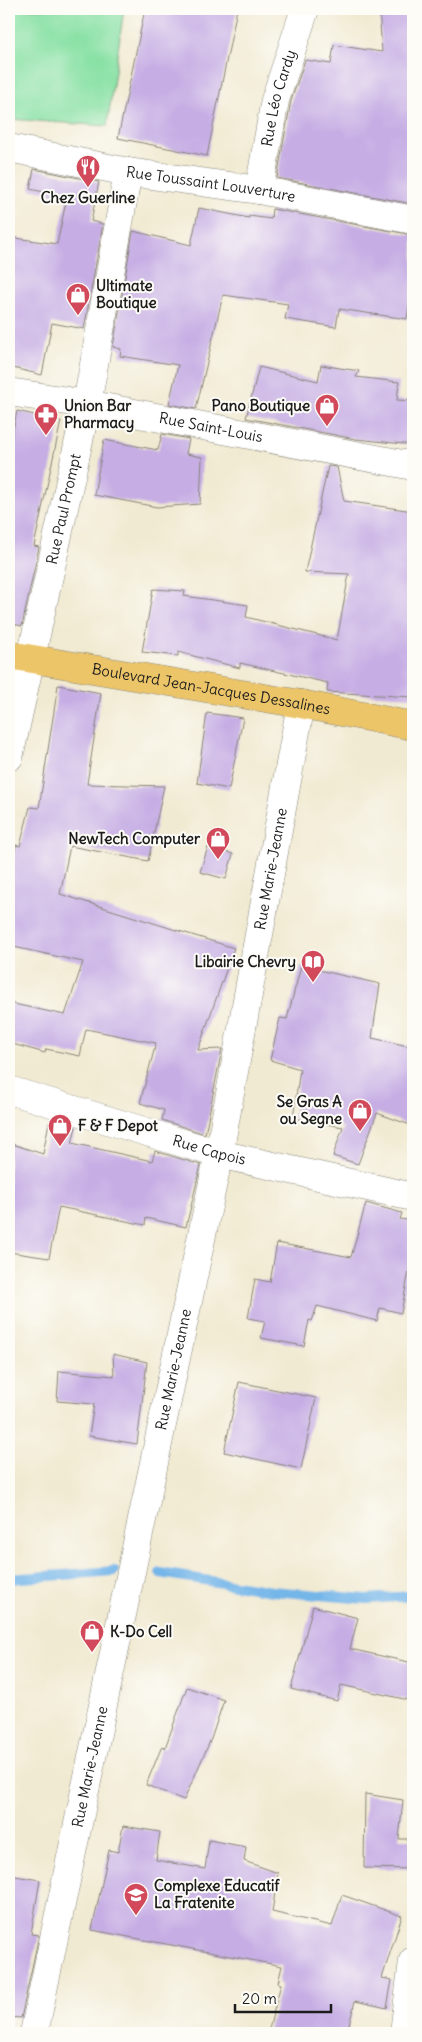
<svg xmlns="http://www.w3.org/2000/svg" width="422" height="2042" viewBox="0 0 422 2042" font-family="Delius,sans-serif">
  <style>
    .green { fill: #89e1a5; stroke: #527e60 }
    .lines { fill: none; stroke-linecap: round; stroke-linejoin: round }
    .stream { stroke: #75b6e9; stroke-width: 10 }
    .building { fill: #c6ade4 }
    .minor-casing { stroke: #868377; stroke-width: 29 }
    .major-casing { stroke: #868377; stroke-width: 29 }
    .minor { stroke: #fff; stroke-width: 28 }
    .major { stroke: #edc569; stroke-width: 28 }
    .labels { text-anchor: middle; stroke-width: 4; stroke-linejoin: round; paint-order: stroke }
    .street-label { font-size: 15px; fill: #1c1c1c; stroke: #fdfcf7 }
    .poi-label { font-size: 15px; font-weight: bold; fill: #1c1c1c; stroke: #fdfcf7; text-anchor: start }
  </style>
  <rect width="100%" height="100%" fill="#fdfcf7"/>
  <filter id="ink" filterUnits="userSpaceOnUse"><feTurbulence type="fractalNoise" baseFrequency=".02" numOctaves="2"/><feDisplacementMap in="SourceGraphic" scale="10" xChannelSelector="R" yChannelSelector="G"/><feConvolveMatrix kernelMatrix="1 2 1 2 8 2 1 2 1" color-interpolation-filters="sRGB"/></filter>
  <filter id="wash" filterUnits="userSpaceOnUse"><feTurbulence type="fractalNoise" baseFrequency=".0096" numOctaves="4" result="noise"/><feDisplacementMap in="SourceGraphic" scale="20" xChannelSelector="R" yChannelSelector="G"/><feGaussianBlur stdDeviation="1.12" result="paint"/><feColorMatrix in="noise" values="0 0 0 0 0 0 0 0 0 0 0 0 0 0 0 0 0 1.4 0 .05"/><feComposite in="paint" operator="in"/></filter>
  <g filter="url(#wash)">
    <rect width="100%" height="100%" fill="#f1ead2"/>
    <path class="green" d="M 9,9 L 124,9 L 107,126 L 9,119 Z"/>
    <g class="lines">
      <path class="stream" d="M 160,1573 L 272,1591 L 366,1599 L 413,1596
        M 9,1579 L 114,1571"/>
    </g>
    <g id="blocks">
      <path class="building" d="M 145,9 L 237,9 L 207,156 L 118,138 Z
        M 379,9 L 413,9 L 413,204 L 277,178 L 291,101 L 305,60 L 331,64 L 334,45 L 382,52 Z
        M 34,169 L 99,182 L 91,221 L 103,224 L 84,329 L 52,323 L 42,375 L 9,367 L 9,237 L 57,244 L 67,197 L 30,189 Z
        M 199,208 L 249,218 L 249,216 L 271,219 L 272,209 L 413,235 L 413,280 L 407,319 L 339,309 L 336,327 L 285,319 L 288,304 L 223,295 L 196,409 L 169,404 L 178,365 L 120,356 L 121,349 L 113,347 L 133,231 L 191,245 Z
        M 321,365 L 359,371 L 356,377 L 399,382 L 397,400 L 413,401 L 413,445 L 356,439 L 246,418 L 259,367 L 318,381 Z
        M 17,411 L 61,421 L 34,546 L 39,547 L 22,626 L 9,623 L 9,449 Z
        M 162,434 L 189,439 L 186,454 L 202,457 L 200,504 L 157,507 L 94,495 L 104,440 L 158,450 Z
        M 328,466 L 337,467 L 344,501 L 413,511 L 413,697 L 327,692 L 328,683 L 240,663 L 240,668 L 178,652 L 178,656 L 142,652 L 153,589 L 185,591 L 184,596 L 248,605 L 246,617 L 337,640 L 349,574 L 305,572 Z
        M 58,685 L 101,693 L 87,784 L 164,786 L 148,861 L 70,846 L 60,894 L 234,948 L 198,1050 L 222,1049 L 205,1134 L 162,1120 L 164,1110 L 140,1103 L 156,1043 L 86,1029 L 80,1056 L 46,1049 L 45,1053 L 9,1043 L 9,1003 L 65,1015 L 83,962 L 9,946 L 9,886 L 16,845 L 20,846 L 30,807 L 39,808 Z
        M 207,713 L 243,718 L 229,789 L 197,783 Z
        M 208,847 L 233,854 L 226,879 L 200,872 Z
        M 301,966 L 380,984 L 372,1038 L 413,1047 L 413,1126 L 377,1113 L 358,1164 L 333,1156 L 343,1127 L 293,1118 L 300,1069 L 270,1060 L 280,1018 L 287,1019 Z
        M 49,1122 L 76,1127 L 72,1143 L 152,1161 L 155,1151 L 201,1165 L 186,1227 L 146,1218 L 145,1225 L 59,1207 L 49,1258 L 9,1252 L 9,1143 L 43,1154 Z
        M 366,1203 L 402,1213 L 400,1219 L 413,1221 L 413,1250 L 401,1313 L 380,1308 L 377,1321 L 317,1306 L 312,1321 L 309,1320 L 304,1346 L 261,1338 L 265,1321 L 248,1318 L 255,1279 L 270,1282 L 277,1243 L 351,1257 Z
        M 113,1354 L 147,1362 L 137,1444 L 89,1436 L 94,1404 L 57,1401 L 59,1371 L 114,1376 Z
        M 239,1382 L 316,1398 L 301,1469 L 224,1452 Z
        M 313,1606 L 358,1618 L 350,1649 L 413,1663 L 413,1701 L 341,1685 L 337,1701 L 291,1689 Z
        M 187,1687 L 224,1700 L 211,1739 L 184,1800 L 146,1785 L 162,1746 L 165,1748 Z
        M 365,1794 L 403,1800 L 399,1839 L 413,1839 L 413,1869 L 364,1868 Z
        M 123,1826 L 160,1832 L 156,1860 L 205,1869 L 209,1840 L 246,1847 L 244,1861 L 278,1873 L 272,1912 L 332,1926 L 342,1895 L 402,1916 L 382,1978 L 392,1980 L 387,2008 L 355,2001 L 347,2033 L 268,2033 L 281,1984 L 278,1983 L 282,1966 L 92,1930 L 109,1850 L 118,1852 Z
        M 9,1875 L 40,1880 L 31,1934 L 39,1935 L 21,2018 L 9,2017 Z"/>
    </g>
  </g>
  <g filter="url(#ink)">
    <use href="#blocks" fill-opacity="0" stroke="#868377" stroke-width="1"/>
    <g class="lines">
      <defs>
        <g id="minor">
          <path id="s1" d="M 9,148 L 128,172 L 259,190 L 413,220"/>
          <path id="s2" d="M 259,190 L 275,100 L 305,9"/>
          <path id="s3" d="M 9,392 L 87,404 L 413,466"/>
          <path id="s4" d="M 9,757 L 87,404 L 128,172"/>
          <path id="s5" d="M 9,1090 L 219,1154 L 413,1197"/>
          <path id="s6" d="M 34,2033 L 219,1154 L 301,704"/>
          <path d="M 404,2033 L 413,1961"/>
        </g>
        <g id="major">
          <path id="s7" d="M 9,655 L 301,704 L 413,726"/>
        </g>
      </defs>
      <use href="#minor" class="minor-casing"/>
      <use href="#major" class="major-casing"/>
      <use href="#minor" class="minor"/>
      <use href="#major" class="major"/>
    </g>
  </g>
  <defs>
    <symbol id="restaurant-pin" viewBox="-11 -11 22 30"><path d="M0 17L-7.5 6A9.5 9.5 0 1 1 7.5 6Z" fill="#d1495b" stroke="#fdfcf7"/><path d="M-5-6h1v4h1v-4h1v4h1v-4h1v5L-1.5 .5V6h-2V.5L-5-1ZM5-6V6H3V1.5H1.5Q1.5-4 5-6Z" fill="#fff"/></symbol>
    <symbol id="shop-pin" viewBox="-11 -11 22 30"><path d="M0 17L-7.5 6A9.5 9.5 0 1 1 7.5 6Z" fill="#d1495b" stroke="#fdfcf7"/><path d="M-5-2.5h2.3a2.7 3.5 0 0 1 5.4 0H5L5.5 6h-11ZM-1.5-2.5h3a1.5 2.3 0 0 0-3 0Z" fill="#fff"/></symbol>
    <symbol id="pharmacy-pin" viewBox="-11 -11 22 30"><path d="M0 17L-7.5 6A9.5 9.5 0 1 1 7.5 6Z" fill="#d1495b" stroke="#fdfcf7"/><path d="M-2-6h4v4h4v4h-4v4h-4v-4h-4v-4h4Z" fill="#fff"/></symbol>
    <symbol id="library-pin" viewBox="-11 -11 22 30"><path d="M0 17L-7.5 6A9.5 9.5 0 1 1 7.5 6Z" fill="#d1495b" stroke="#fdfcf7"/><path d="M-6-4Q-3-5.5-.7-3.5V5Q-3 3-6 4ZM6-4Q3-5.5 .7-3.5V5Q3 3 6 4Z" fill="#fff"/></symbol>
    <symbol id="school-pin" viewBox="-11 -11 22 30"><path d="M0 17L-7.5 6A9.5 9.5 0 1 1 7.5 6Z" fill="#d1495b" stroke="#fdfcf7"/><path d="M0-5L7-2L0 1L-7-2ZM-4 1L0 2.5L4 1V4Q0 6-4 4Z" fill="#fff"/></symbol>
  </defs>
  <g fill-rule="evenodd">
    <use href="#restaurant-pin" x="74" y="153" width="28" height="38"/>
    <use href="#shop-pin" x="64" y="281" width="28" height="38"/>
    <use href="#shop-pin" x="313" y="392" width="28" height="38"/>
    <use href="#pharmacy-pin" x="32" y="401" width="28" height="38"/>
    <use href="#shop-pin" x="204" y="825" width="28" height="38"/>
    <use href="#library-pin" x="299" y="948" width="28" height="38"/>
    <use href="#shop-pin" x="346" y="1097" width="28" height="38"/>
    <use href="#shop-pin" x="46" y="1112" width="28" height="38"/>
    <use href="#shop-pin" x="78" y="1618" width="28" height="38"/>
    <use href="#school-pin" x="122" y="1881" width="28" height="38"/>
  </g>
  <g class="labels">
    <g class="street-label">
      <text dy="5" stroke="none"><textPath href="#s2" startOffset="94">Rue Léo Cardy</textPath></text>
      <text dy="5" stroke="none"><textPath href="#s1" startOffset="205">Rue Toussaint Louverture</textPath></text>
      <text dy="5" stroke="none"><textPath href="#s3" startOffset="205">Rue Saint-Louis</textPath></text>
      <text dy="5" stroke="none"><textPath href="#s4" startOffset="254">Rue Paul Prompt</textPath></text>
      <text dy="5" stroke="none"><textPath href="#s7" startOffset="205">Boulevard Jean-Jacques Dessalines</textPath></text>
      <text dy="5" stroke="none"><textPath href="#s6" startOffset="1188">Rue Marie-Jeanne</textPath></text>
      <text dy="5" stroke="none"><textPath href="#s5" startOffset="209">Rue Capois</textPath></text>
      <text dy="5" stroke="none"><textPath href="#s6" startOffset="678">Rue Marie-Jeanne</textPath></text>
      <text dy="5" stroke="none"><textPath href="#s6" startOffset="272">Rue Marie-Jeanne</textPath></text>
    </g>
    <g class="poi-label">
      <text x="88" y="203" text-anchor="middle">Chez Guerline</text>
      <text x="96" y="291">Ultimate<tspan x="96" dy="17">Boutique</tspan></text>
      <text x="64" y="411">Union Bar<tspan x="64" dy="17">Pharmacy</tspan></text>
      <text x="310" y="411" text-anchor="end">Pano Boutique</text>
      <text x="200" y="844" text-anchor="end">NewTech Computer</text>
      <text x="296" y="967" text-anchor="end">Libairie Chevry</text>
      <text x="342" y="1107" text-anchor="end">Se Gras A<tspan x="342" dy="17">ou Segne</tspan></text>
      <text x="78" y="1131">F &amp; F Depot</text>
      <text x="110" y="1637">K-Do Cell</text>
      <text x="154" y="1891">Complexe Educatif<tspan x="154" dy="17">La Fratenite</tspan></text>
    </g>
  </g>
  <rect width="422" height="2042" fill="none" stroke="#fdfcf7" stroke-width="30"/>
  <path d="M235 2004v8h96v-8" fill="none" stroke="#1c1c1c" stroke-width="2.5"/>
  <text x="242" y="2004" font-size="15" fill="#1c1c1c" stroke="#fdfcf7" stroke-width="4" paint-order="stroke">20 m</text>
</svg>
